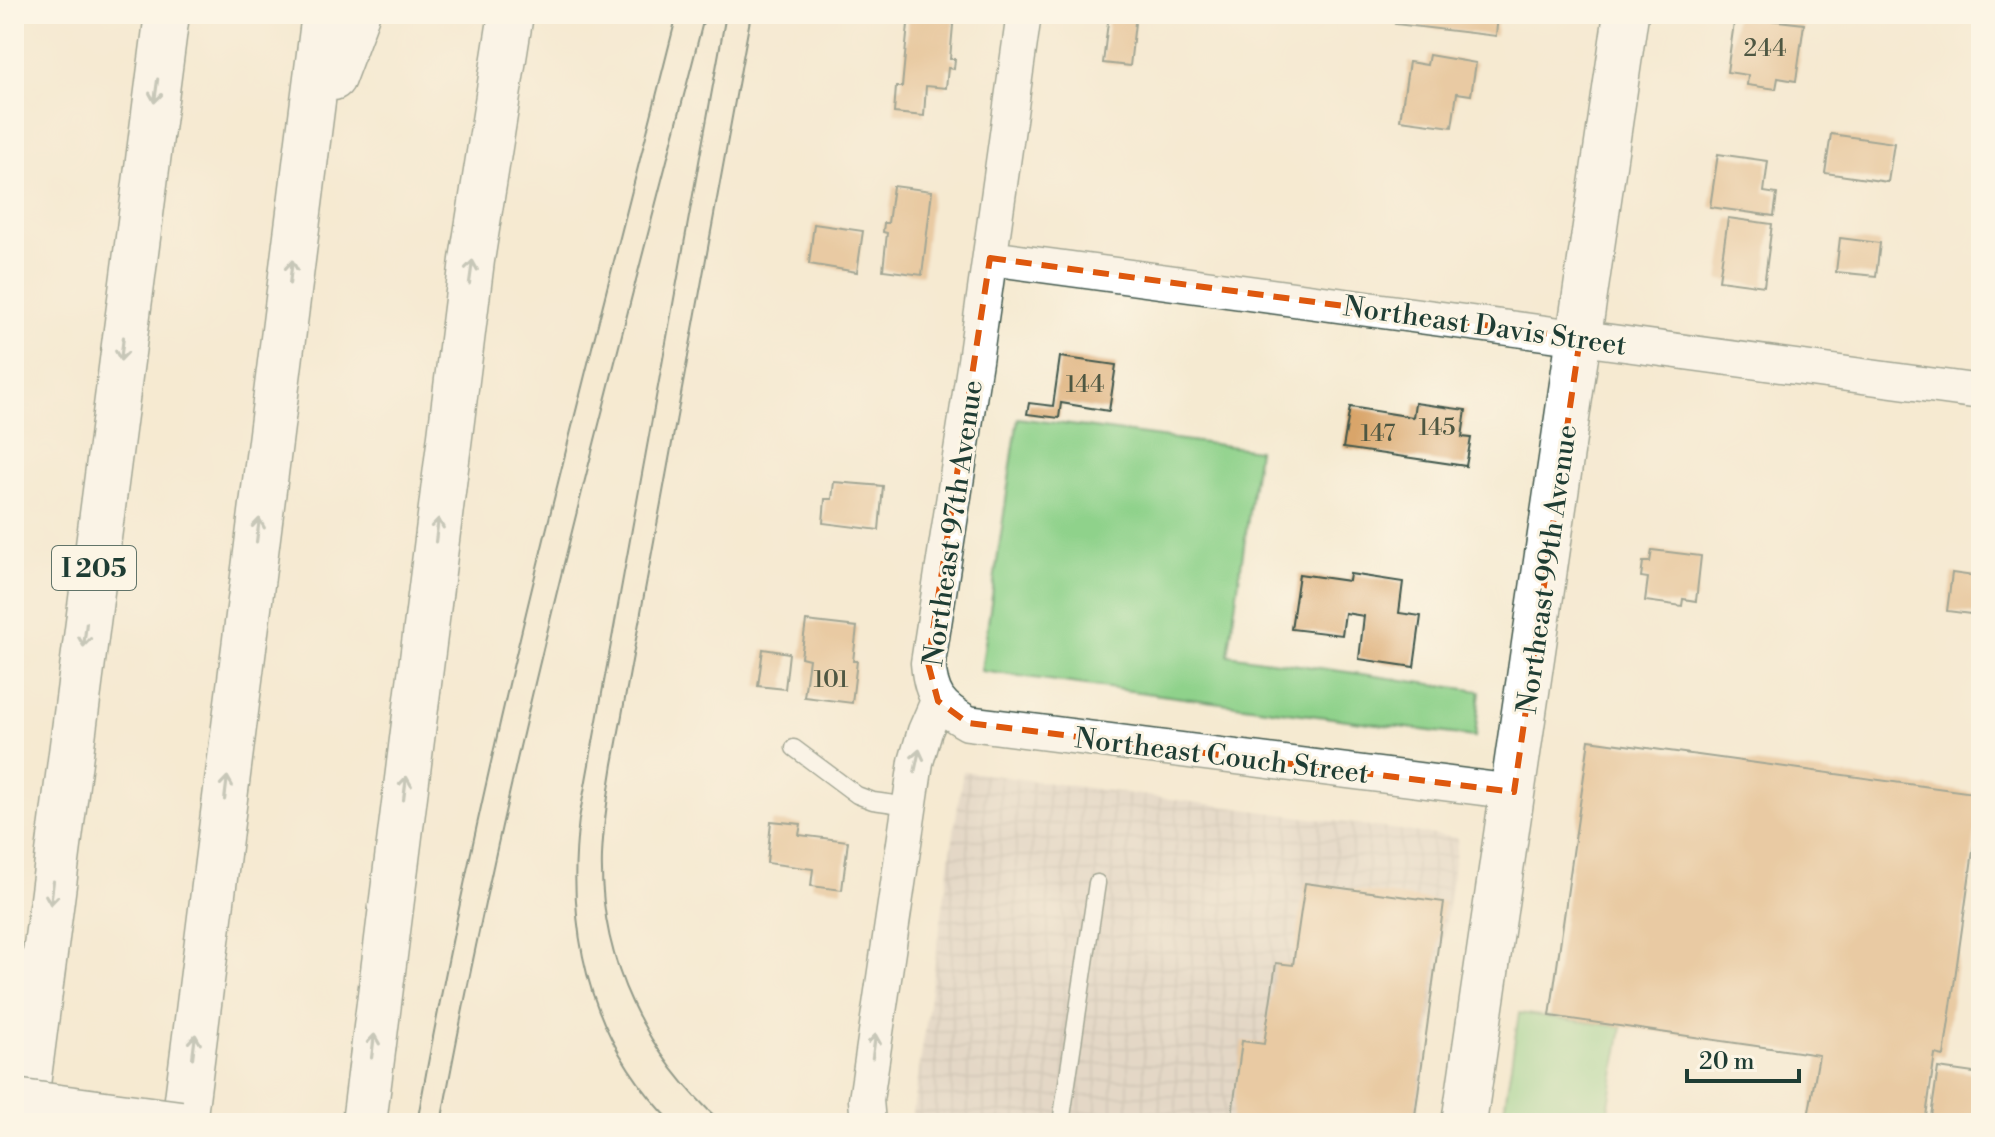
<svg xmlns="http://www.w3.org/2000/svg" width="1995" height="1137" viewBox="0 0 1995 1137" font-family="'Libre Bodoni',serif">
  <style>
    .industrial { fill: url(#industrial-grid) }
    .grass { fill: #8fd28b; stroke: #578860; stroke-width: 2 }
    .building { fill: #d9a56a }
    .lines { fill: none; stroke-linecap: round; stroke-linejoin: round }
    .lane-casing { stroke: #3f574c; stroke-width: 19 }
    .street-casing { stroke: #3f574c; stroke-width: 37 }
    .secondary-casing { stroke: #3f574c; stroke-width: 47 }
    .highway-casing { stroke: #3f574c; stroke-width: 47 }
    .lane { stroke: #fff; stroke-width: 16 }
    .street { stroke: #fff; stroke-width: 34 }
    .secondary { stroke: #fff; stroke-width: 44 }
    .highway { stroke: #fff; stroke-width: 44 }
    .tram { stroke: #1f3d34; stroke-width: 2 }
    .secondary-bridge-casing { stroke: #3f574c; stroke-width: 47; stroke-linecap: butt }
    .secondary-bridge { stroke: #fff; stroke-width: 44 }
    .oneway { stroke: #8f9e9a }
    .marked { fill: none; stroke: #de580e; stroke-width: 6; stroke-dasharray: 16 10; stroke-linejoin: round }
    .labels { text-anchor: middle; stroke-width: 6; stroke-linejoin: round; paint-order: stroke }
    .number-label { font-size: 24px; fill: #4e5742 }
    .shield { fill: #fcf5e5; stroke: #617469; stroke-width: 2 }
    .shield-label { font-size: 26px; font-weight: bold; fill: #1f3d34 }
    .street-label { font-size: 28px; fill: #1f3d34; stroke: #fcf5e5 }
  </style>
  <defs>
    <pattern id="industrial-grid" width="8" height="8" patternUnits="userSpaceOnUse" patternTransform="scale(2)"><rect width="8" height="8" fill="#cec2b9"/><path d="M0 4h8M4 0v8" fill="none" stroke="#a79f97"/></pattern>
  </defs>
  <rect width="100%" height="100%" fill="#fcf5e5"/>
  <filter id="ink" filterUnits="userSpaceOnUse"><feTurbulence type="fractalNoise" baseFrequency=".0125" numOctaves="2"/><feDisplacementMap in="SourceGraphic" scale="16" xChannelSelector="R" yChannelSelector="G"/><feConvolveMatrix kernelMatrix="1 2 1 2 8 2 1 2 1" color-interpolation-filters="sRGB"/></filter>
  <filter id="wash" filterUnits="userSpaceOnUse"><feTurbulence type="fractalNoise" baseFrequency=".006" numOctaves="4" result="noise"/><feDisplacementMap in="SourceGraphic" scale="32" xChannelSelector="R" yChannelSelector="G"/><feGaussianBlur stdDeviation="1.8" result="paint"/><feColorMatrix in="noise" values="0 0 0 0 0 0 0 0 0 0 0 0 0 0 0 0 0 1.4 0 .05"/><feComposite in="paint" operator="in"/></filter>
  <g filter="url(#wash)">
    <rect width="100%" height="100%" fill="#f5ead1"/>
    <path class="industrial" d="M 963,771 L 1458,838 L 1416,1123 L 915,1123 L 912,1119 Z"/>
    <path class="grass" d="M 1018,418 L 1258,450 L 1228,655 L 1480,691 L 1475,737 L 981,671 Z
      M 1519,1013 L 1622,1027 L 1606,1123 L 1502,1123 Z"/>
    <g id="blocks">
      <path class="building" d="M 909,14 L 954,14 L 950,59 L 955,59 L 954,69 L 948,68 L 946,88 L 926,86 L 924,116 L 894,113 L 896,87 L 902,87 Z
        M 1109,14 L 1136,14 L 1130,66 L 1103,63 Z
        M 1397,14 L 1498,14 L 1496,36 L 1395,24 Z
        M 1735,16 L 1804,24 L 1796,81 L 1778,78 L 1776,89 L 1747,85 L 1748,75 L 1727,72 Z
        M 1429,55 L 1476,63 L 1471,95 L 1457,93 L 1452,127 L 1400,120 L 1409,62 L 1427,65 Z
        M 1831,134 L 1894,143 L 1888,182 L 1825,173 Z
        M 1718,154 L 1768,161 L 1764,192 L 1777,194 L 1774,216 L 1710,207 Z
        M 893,186 L 932,191 L 922,275 L 883,270 L 887,233 L 883,232 L 884,223 L 888,223 Z
        M 1728,218 L 1772,224 L 1764,286 L 1719,280 Z
        M 814,224 L 863,231 L 857,272 L 809,264 Z
        M 1840,238 L 1880,243 L 1876,276 L 1836,272 Z
        M 1060,357 L 1116,365 L 1109,411 L 1061,403 L 1059,418 L 1027,414 L 1029,403 L 1053,406 Z
        M 1415,403 L 1466,410 L 1462,437 L 1471,438 L 1466,466 L 1343,448 L 1350,407 L 1413,417 Z
        M 834,482 L 883,486 L 879,530 L 823,523 L 825,499 L 832,499 Z
        M 1652,550 L 1701,556 L 1696,601 L 1683,599 L 1682,606 L 1645,601 L 1648,578 L 1641,577 L 1643,562 L 1650,562 Z
        M 1952,573 L 1981,577 L 1979,615 L 1947,611 Z
        M 1299,574 L 1349,581 L 1350,574 L 1403,582 L 1399,613 L 1421,616 L 1414,667 L 1359,659 L 1364,616 L 1345,613 L 1342,635 L 1291,629 Z
        M 806,621 L 857,627 L 853,661 L 857,661 L 852,703 L 804,697 L 809,659 L 801,657 Z
        M 763,649 L 789,653 L 785,689 L 758,686 Z
        M 1589,740 L 1981,794 L 1944,1056 L 1935,1054 L 1925,1123 L 1807,1123 L 1819,1055 L 1550,1016 Z
        M 771,821 L 801,824 L 799,835 L 848,841 L 842,890 L 811,886 L 813,869 L 767,863 Z
        M 1305,883 L 1444,902 L 1414,1123 L 1231,1123 L 1242,1041 L 1264,1044 L 1276,963 L 1293,965 Z
        M 1938,1068 L 1981,1074 L 1974,1123 L 1930,1123 Z"/>
    </g>
  </g>
  <g filter="url(#ink)">
    <use href="#blocks" fill-opacity="0" stroke="#3f574c" stroke-width="2"/>
    <g class="lines">
      <defs>
        <path id="lane" d="M 794,748 L 857,795 L 873,801 L 909,806
          M 1061,1123 L 1097,883"/>
        <path id="street" d="M 1024,14 L 975,361 L 928,663 C 931,696 939,707 968,723 L 1514,792
          M 990,258 L 1981,392
          M 868,1123 L 866,1100 L 916,762 L 925,731 L 938,701"/>
        <path id="secondary" d="M 1464,1123 L 1626,14"/>
        <path id="highway" d="M 333,78 L 357,14
          M 23,1123 L 167,14
          M 184,1123 L 324,14
          M 364,1123 L 472,260 L 511,14"/>
      </defs>
      <use href="#lane" class="lane-casing"/>
      <use href="#street" class="street-casing"/>
      <use href="#secondary" class="secondary-casing"/>
      <use href="#highway" class="highway-casing"/>
      <use href="#lane" class="lane"/>
      <use href="#street" class="street"/>
      <use href="#secondary" class="secondary"/>
      <use href="#highway" class="highway"/>
      <path class="tram" d="M 417,1123 C 484,749 584,382 677,14
        M 441,1123 C 510,749 610,382 705,14
        M 673,1123 C 589,1039 565,935 579,819 L 726,14
        M 722,1123 C 646,1054 599,961 602,856 C 603,825 608,795 613,764 L 751,14"/>
      <defs>
        <path id="secondary-bridge" d="M 14,1101 L 180,1123"/>
      </defs>
      <use href="#secondary-bridge" class="secondary-bridge-casing"/>
      <use href="#secondary-bridge" class="secondary-bridge"/>
    </g>
    <defs><path id="oneway-shaft" d="M-6 0H5M1.5-3L5.5 0L1.5 3" fill="none" stroke-width="1.6" stroke-linecap="round" stroke-linejoin="round" transform="scale(2)"/></defs>
    <g class="oneway">
      <use href="#oneway-shaft" transform="translate(156 91) rotate(98)"/>
      <use href="#oneway-shaft" transform="translate(291 272) rotate(-83)"/>
      <use href="#oneway-shaft" transform="translate(471 272) rotate(-82)"/>
      <use href="#oneway-shaft" transform="translate(122 349) rotate(97)"/>
      <use href="#oneway-shaft" transform="translate(258 530) rotate(-83)"/>
      <use href="#oneway-shaft" transform="translate(437 530) rotate(-83)"/>
      <use href="#oneway-shaft" transform="translate(85 635) rotate(97)"/>
      <use href="#oneway-shaft" transform="translate(917 761) rotate(-78)"/>
      <use href="#oneway-shaft" transform="translate(226 788) rotate(-83)"/>
      <use href="#oneway-shaft" transform="translate(405 788) rotate(-83)"/>
      <use href="#oneway-shaft" transform="translate(52 893) rotate(97)"/>
      <use href="#oneway-shaft" transform="translate(194 1046) rotate(-83)"/>
      <use href="#oneway-shaft" transform="translate(373 1046) rotate(-83)"/>
      <use href="#oneway-shaft" transform="translate(874 1046) rotate(-82)"/>
    </g>
  </g>
  <path d="M0 0H1995V1137H0ZM 990,258 L 1580,338 L 1514,792 L 968,723 L 938,701 L 928,663 Z" fill="#f5ead1" fill-opacity=".55" fill-rule="evenodd"/>
  <path class="marked" d="M 990,258 L 1580,338 L 1514,792 L 968,723 L 938,701 L 928,663 Z"/>
  <g class="labels">
    <g class="number-label">
      <text x="1765" y="56">244</text>
      <text x="1085" y="392">144</text>
      <text x="1437" y="435">145</text>
      <text x="1378" y="441">147</text>
      <text x="831" y="687">101</text>
    </g>
    <rect class="shield" x="52" y="546" width="84" height="44" rx="6"/>
    <g class="shield-label">
      <text x="94" y="577">I 205</text>
    </g>
    <g class="street-label">
      <text transform="translate(1485 325) rotate(8)" y="10">Northeast Davis Street</text>
      <text transform="translate(952 523) rotate(-82)" y="10">Northeast 97th Avenue</text>
      <text transform="translate(1546 569) rotate(-82)" y="10">Northeast 99th Avenue</text>
      <text transform="translate(1222 755) rotate(7)" y="10">Northeast Couch Street</text>
    </g>
  </g>
  <rect width="1995" height="1137" fill="none" stroke="#fcf5e5" stroke-width="48"/>
  <path d="M1687 1069v12h112v-12" fill="none" stroke="#1f3d34" stroke-width="4"/>
  <text x="1699" y="1069" font-size="24" fill="#1f3d34" stroke="#fcf5e5" stroke-width="6" paint-order="stroke">20 m</text>
</svg>
